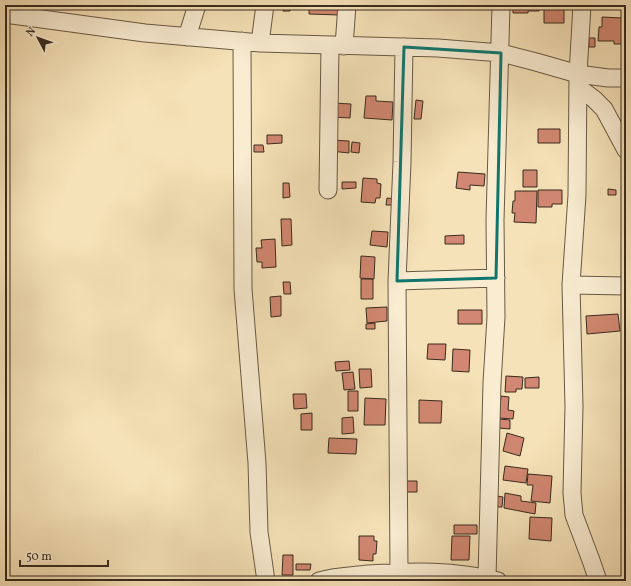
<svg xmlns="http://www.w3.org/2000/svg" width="631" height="586" viewBox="0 0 631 586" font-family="Vollkorn,serif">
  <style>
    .building { fill: #d18771; stroke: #382b1e }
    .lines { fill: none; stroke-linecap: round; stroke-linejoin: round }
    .minor-casing { stroke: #685944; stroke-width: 19 }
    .minor { stroke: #f9ecd1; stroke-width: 17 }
    .marked { fill: none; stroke: #0f766e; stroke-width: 3; stroke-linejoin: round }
  </style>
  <rect width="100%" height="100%" fill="#f6e2b8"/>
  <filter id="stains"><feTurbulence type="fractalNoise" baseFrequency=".005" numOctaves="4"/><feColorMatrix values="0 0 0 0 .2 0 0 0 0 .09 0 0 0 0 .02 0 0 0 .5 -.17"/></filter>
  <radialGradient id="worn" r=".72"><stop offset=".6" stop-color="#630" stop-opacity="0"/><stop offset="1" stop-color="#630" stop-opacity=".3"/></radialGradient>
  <path class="building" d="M 284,5 L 291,5 L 290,11 L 283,11 Z
    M 309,5 L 339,5 L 339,15 L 309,14 Z
    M 513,5 L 539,5 L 539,11 L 528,11 L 528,13 L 513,13 Z
    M 544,9 L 564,9 L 564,23 L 544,23 Z
    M 602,17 L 622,18 L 622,44 L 614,44 L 614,41 L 598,41 L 599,27 L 602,27 Z
    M 589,38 L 595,38 L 595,47 L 589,47 Z
    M 366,96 L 376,96 L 376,101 L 393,102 L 392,120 L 364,118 Z
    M 416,100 L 423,101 L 421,119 L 414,119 Z
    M 333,103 L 351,104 L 350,118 L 332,117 Z
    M 538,129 L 560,129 L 560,143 L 538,143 Z
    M 267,135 L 282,135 L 282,143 L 267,144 Z
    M 332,140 L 349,141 L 349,153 L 331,151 Z
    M 352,142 L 360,143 L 359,153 L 351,152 Z
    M 254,145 L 263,145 L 264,152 L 254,152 Z
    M 523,170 L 537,170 L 537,187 L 523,187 Z
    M 458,172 L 485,174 L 484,186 L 470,185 L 470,190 L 456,188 Z
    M 363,178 L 377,179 L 377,183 L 381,184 L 380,198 L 376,198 L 375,203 L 361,202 Z
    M 342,182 L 356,182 L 356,188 L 342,189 Z
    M 283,183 L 289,183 L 290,197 L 283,198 Z
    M 608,189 L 616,190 L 616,195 L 608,195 Z
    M 538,190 L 562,190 L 562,204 L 552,204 L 552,207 L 538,207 Z
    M 515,191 L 537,191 L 536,223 L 514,222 L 515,213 L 512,213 L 513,201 L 515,201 Z
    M 387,198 L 396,199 L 396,205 L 386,205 Z
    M 281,219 L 291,219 L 292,245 L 282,246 Z
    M 372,231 L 388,232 L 387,247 L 370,245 Z
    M 464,235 L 464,244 L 445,244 L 445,236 Z
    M 275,239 L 276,267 L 262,268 L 262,262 L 257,262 L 256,248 L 262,248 L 261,240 Z
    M 361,256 L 375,257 L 374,279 L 360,278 Z
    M 361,279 L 373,279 L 373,299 L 361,299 Z
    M 283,282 L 290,282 L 291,294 L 284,294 Z
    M 281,296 L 281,316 L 271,317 L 270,297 Z
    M 387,307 L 387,321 L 367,323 L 366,308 Z
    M 458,310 L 482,310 L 482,324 L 458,324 Z
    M 618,314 L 620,331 L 587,334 L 586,316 Z
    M 375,323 L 375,329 L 366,329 L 366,324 Z
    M 428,344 L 446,344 L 445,360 L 427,359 Z
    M 453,349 L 470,350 L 469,372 L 452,371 Z
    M 349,361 L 350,370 L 336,371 L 335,362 Z
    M 359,369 L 371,369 L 372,387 L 360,388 Z
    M 353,372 L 355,389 L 344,390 L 342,373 Z
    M 506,376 L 523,377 L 522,389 L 516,389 L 516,392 L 505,392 Z
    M 539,377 L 539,388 L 525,388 L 525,378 Z
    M 348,391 L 358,391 L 358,411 L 348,411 Z
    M 293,394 L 306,394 L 307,408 L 294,409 Z
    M 501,396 L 509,397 L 508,410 L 514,411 L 513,419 L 499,418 Z
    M 365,398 L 386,399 L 385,425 L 364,425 Z
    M 419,400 L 442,401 L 441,423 L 419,423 Z
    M 312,413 L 312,430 L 301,430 L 301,414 Z
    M 353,417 L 354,433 L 342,434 L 342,418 Z
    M 499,419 L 510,420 L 510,429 L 498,428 Z
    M 507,433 L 524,438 L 520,456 L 503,451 Z
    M 329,438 L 357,439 L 356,454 L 328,453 Z
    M 505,466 L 528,469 L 526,483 L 503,480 Z
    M 528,474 L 552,476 L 550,503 L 531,501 L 533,485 L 527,485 Z
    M 406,481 L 417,481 L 417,492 L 406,492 Z
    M 505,493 L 521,496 L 521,501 L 536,503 L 535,514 L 504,508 Z
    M 497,496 L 503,497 L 502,507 L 496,507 Z
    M 530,517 L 552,518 L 551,541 L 529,539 Z
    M 454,525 L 477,525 L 477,534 L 454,534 Z
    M 359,536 L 374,536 L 374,541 L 377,541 L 376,554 L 373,554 L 373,561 L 359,560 Z
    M 452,536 L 470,536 L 469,560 L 451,560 Z
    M 283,555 L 293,555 L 293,575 L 282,575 Z
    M 296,564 L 311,564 L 310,570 L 296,570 Z"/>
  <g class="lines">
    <defs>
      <path id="minor" d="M 582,5 L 578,74 L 577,195 L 571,285 L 574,406 L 572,493 L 574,515 L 592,563 L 598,581
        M 5,14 L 145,33 L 260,43 L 438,48 L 501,53 L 536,62 L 578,74 L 608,78 L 626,78
        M 187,37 L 197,5
        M 242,41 L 243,289 L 257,463 L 259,532 L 266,581
        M 260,43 L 265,5
        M 344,46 L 347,5
        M 578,87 L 594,99 L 604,109 L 626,150
        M 328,190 L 330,45
        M 397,281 L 496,278
        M 571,285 L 626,286
        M 399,572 L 397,281 L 402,162 L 404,47
        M 487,578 L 492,383 L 496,317 L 495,220 L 501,5
        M 319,581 C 335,576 352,576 368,574 C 412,571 455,570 498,581"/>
    </defs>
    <use href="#minor" class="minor-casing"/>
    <use href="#minor" class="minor"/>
  </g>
  <path class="marked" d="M 404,47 L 501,53 L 496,278 L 397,281 Z"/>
  <rect width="631" height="586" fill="none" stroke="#f6e2b8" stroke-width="20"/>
  <rect x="6" y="6" width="619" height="574" fill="none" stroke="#382b1e" stroke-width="2"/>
  <rect x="10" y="10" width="611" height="566" fill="none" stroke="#382b1e"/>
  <g transform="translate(38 38) rotate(311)" stroke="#f9ecd1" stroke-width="3" paint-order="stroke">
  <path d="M0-3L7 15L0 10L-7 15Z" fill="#382b1e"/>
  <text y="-6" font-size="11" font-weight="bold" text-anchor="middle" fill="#382b1e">N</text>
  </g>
  <path d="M20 560v6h88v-6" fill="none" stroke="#382b1e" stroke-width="2"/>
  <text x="26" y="560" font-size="12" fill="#382b1e" stroke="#f9ecd1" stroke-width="3" paint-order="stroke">50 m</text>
  <rect width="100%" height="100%" filter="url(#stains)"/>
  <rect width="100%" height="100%" fill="url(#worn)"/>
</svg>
